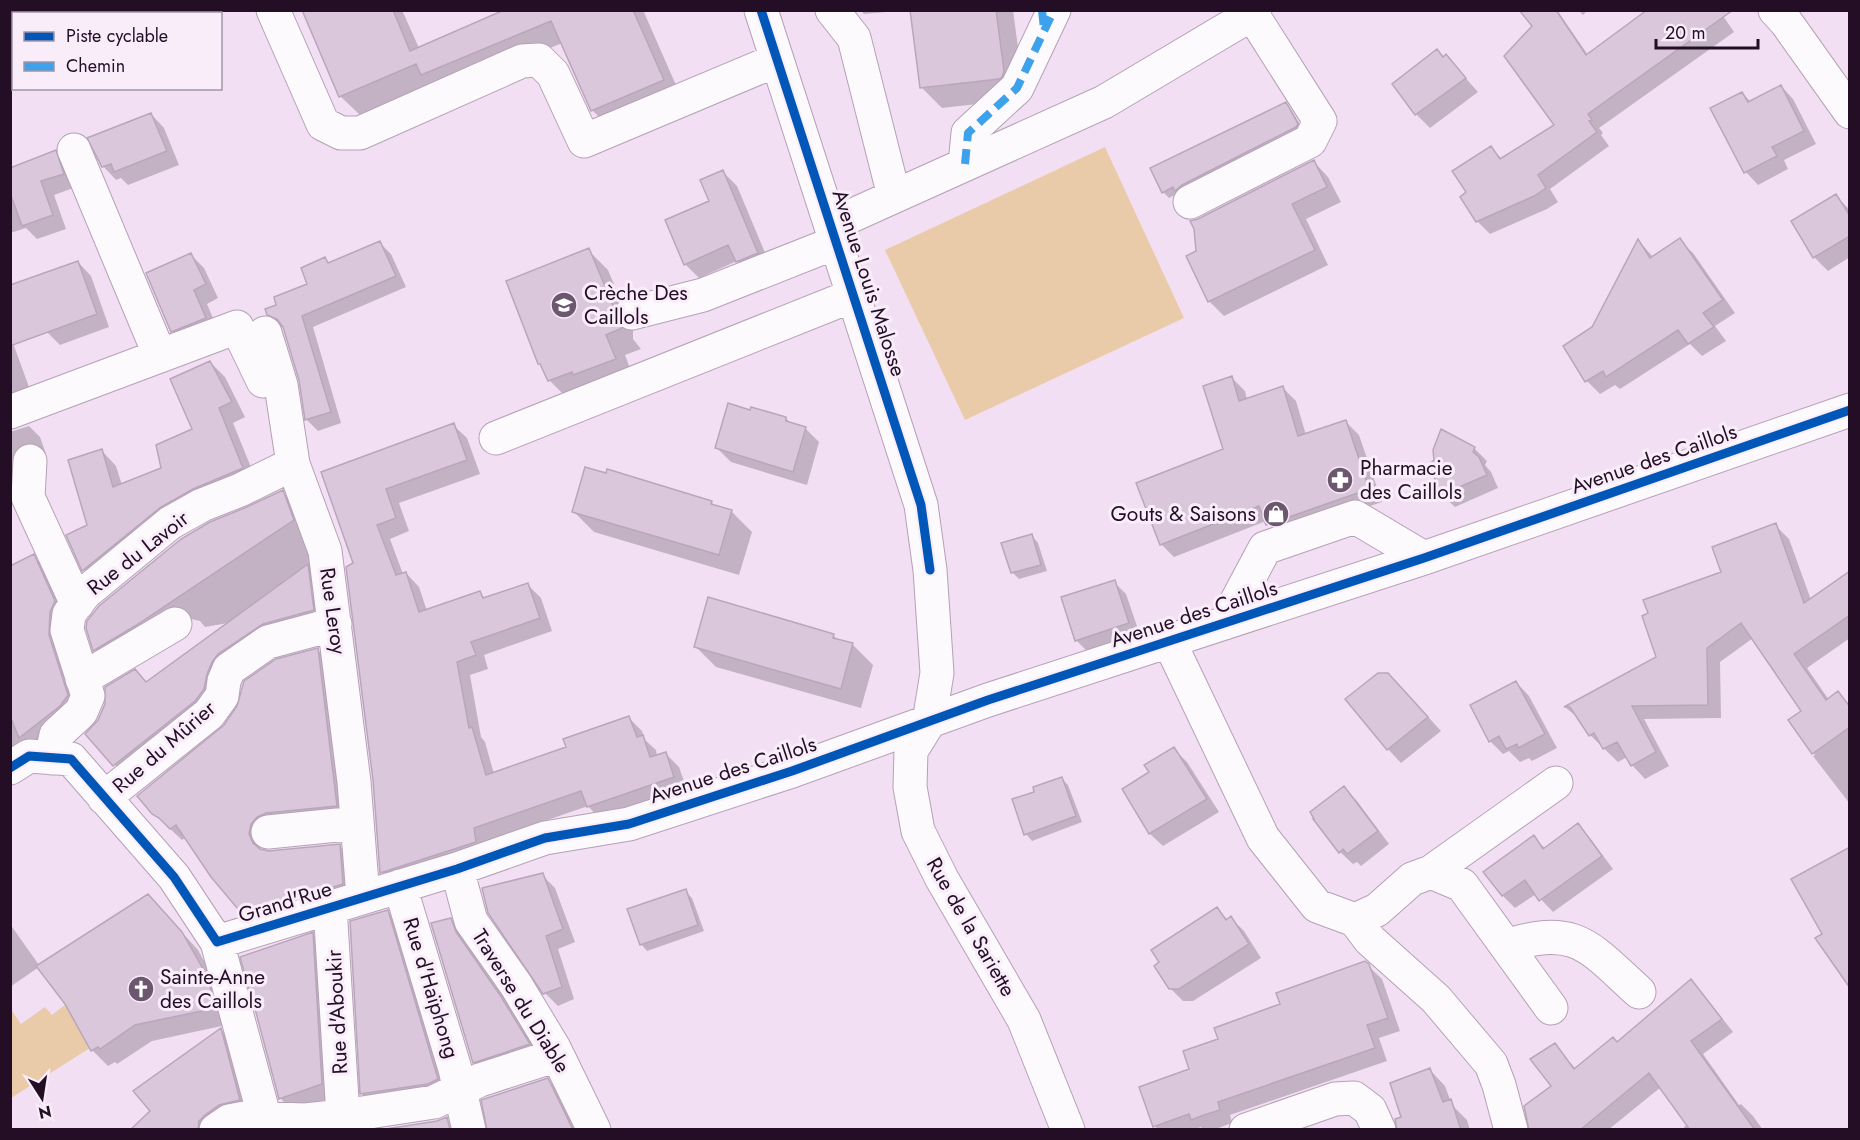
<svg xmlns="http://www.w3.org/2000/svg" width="1860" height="1140" viewBox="0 0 1860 1140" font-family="Jost,sans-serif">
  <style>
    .green { fill: #e9cba9 }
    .shadow { fill: #0003 }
    .building { fill: #dbc7dc; stroke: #baa6bb; stroke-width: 1.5 }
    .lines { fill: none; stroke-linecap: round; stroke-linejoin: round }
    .minor-casing { stroke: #b5a1b6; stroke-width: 35 }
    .minor { stroke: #fdfafd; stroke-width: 33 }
    .quiet { stroke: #3ea1eb; stroke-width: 8; stroke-dasharray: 15 8; stroke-linecap: butt }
    .cycleway-casing { stroke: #f9edfa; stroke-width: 13 }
    .cycleway { stroke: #0057b8; stroke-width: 9 }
    .labels { text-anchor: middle; stroke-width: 6; stroke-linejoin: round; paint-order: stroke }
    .street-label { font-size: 21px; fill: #230e26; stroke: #f9edfa }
    .poi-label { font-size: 21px; fill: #230e26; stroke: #f9edfa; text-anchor: start }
  </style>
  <rect width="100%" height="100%" fill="#f3dff4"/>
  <path class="green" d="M 1105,147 L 1184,318 L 965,420 L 885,250 Z
    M 66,1004 L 90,1048 L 11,1098 L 10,1008 L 21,1024 L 45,1007 L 52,1015 Z"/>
  <path class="shadow" d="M 303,10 L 402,10 L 419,48 L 508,10 L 643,10 L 683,101 L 613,131 L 592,110 L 562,43 L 442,94 L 360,115 L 340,96 Z
    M 860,10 L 908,10 L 864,14 Z
    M 911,10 L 1013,10 L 1024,93 L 1020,99 L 942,108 L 921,87 Z
    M 1540,10 L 1557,10 L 1588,55 L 1719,10 L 1734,32 L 1599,128 L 1603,133 L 1601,135 L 1609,146 L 1550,189 L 1558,202 L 1547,209 L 1490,234 L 1477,221 L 1468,193 L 1491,148 L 1502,159 L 1556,125 L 1534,26 Z
    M 1578,10 L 1588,10 L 1583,15 Z
    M 1446,56 L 1478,92 L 1430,128 L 1416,114 L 1395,84 Z
    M 1781,86 L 1793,99 L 1816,144 L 1784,160 L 1788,169 L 1758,185 L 1746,172 L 1742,93 L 1751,102 Z
    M 1286,104 L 1292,111 L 1304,131 L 1169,198 L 1163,192 Z
    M 151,114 L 164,128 L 179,165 L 128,185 L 121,178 L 116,180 L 103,166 Z
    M 55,152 L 69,166 L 76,187 L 54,195 L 66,229 L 37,239 L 26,228 L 10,233 L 10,168 Z
    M 1314,162 L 1328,177 L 1341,202 L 1306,219 L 1328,265 L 1224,316 L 1209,301 L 1197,252 L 1199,220 Z
    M 723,172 L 737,186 L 771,267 L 751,275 L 737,261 L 699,278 L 685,264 Z
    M 1836,196 L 1850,210 L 1850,257 L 1828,271 L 1814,257 Z
    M 1679,240 L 1693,253 L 1735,313 L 1715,326 L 1726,341 L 1702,356 L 1690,344 L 1620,389 L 1615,385 L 1600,394 L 1587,381 L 1593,328 L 1639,241 L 1653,257 Z
    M 380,243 L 391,254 L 406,287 L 313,327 L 341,423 L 318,431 L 307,420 L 300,379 L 284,328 L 280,326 L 268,314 L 309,284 L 325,259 L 330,264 Z
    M 588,250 L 608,270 L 633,329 L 633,339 L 641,349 L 625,355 L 634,379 L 569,400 L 549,380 Z
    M 190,254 L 204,268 L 218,298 L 207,304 L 219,332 L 186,345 L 172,331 Z
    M 78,262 L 91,276 L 109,327 L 60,345 L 47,332 Z
    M 10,340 L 13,343 L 29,387 L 23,389 L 27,401 L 10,409 Z
    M 210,362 L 225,377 L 245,417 L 233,423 L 257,482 L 98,584 L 84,570 L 68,536 L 88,525 L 102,451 L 116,466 L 122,485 L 167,467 L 194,430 Z
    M 1232,378 L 1245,391 L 1247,400 L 1283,388 L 1296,401 L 1306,435 L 1346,422 L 1359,435 L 1382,502 L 1280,537 L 1266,521 L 1174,557 L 1161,544 L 1225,449 Z
    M 751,412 L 786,418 L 791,424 L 805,428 L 819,442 L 807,485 L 731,462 L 717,448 Z
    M 453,425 L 467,438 L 480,474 L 399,503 L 409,531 L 390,539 L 403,574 L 406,573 L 419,587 L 427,611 L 480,593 L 486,599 L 527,584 L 541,598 L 552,631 L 484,655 L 488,669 L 470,675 L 481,737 L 485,742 L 494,774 L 568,748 L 629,718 L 642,731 L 645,740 L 656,750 L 657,756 L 665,753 L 679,767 L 687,790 L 601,820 L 588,806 L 487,841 L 489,856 L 395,885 L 381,872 L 355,564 L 323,473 Z
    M 29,426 L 40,437 L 46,454 L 43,453 L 25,464 L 10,469 L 10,432 Z
    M 1474,448 L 1487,461 L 1485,465 L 1491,472 L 1498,488 L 1455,507 L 1442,495 Z
    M 608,471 L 712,503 L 716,507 L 732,512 L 752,532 L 739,575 L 594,532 L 574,512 Z
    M 282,492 L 297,506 L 327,625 L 277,638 L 129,780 L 87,734 L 147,683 L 228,623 L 205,627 L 200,621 L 191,619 L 181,622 L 109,664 L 95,650 Z
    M 1775,525 L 1789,539 L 1811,600 L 1850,573 L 1850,638 L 1807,668 L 1829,700 L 1838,693 L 1850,705 L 1850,804 L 1813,756 L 1815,755 L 1790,720 L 1803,711 L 1753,638 L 1720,662 L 1721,718 L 1644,719 L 1669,766 L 1645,779 L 1632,765 L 1627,757 L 1618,762 L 1590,735 L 1581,720 L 1566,708 L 1658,657 L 1722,572 Z
    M 1032,536 L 1038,543 L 1047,571 L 1019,579 L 1013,573 Z
    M 33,556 L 49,572 L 70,618 L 83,712 L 10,770 L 10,567 Z
    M 1114,582 L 1126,594 L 1140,635 L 1088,652 L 1076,640 Z
    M 833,635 L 839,641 L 853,645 L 873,665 L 861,708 L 716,667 L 695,646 Z
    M 318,650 L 329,661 L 348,817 L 262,836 L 260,847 L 262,851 L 269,852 L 339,845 L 351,857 L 354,895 L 256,925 L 244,914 L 186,837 L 182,840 L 153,813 Z
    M 1516,682 L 1529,696 L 1557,748 L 1532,761 L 1529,758 L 1520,762 L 1509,751 L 1503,754 L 1490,741 Z
    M 1402,688 L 1441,731 L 1401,763 L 1388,749 Z
    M 1174,749 L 1187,762 L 1219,812 L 1163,846 L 1150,834 L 1124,789 L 1151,773 Z
    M 1061,778 L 1068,785 L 1082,822 L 1032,841 L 1026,834 L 1036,793 Z
    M 1344,788 L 1357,801 L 1389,844 L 1361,866 L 1357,862 L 1353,864 L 1340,852 Z
    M 1577,825 L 1590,838 L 1613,869 L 1553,912 L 1536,894 L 1515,908 L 1503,896 L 1533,837 L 1546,849 Z
    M 542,875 L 555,888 L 575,942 L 558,949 L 574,999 L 558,1006 L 545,993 Z
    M 685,891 L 692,898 L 704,931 L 647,951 L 641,944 Z
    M 148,895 L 198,950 L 222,994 L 231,1024 L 152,1041 L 117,1064 L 115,1062 L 108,1066 L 92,1050 L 67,1003 L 39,967 L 10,987 L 10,924 L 39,965 Z
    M 1217,909 L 1228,920 L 1231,918 L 1244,931 L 1261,958 L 1193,1001 L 1183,1001 L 1170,988 Z
    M 387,911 L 397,922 L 447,1090 L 372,1104 L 362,1094 Z
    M 450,919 L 462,932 L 467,945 L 512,1009 L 540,1056 L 486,1074 L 474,1062 Z
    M 312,934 L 325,946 L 334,1097 L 294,1112 L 282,1100 L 255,1006 L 258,1004 L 254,1000 Z
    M 1365,963 L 1382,979 L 1400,1031 L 1379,1038 L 1387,1061 L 1230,1115 L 1232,1123 L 1213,1130 L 1203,1130 L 1201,1127 L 1193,1130 L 1158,1130 L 1155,1126 L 1191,1070 L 1220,1040 L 1282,1004 Z
    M 1691,981 L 1703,994 L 1733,1032 L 1703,1054 L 1739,1105 L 1741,1104 L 1753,1116 L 1763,1130 L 1685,1130 L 1684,1127 L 1688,1124 L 1661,1087 L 1608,1130 L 1531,1130 L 1553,1086 L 1554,1045 L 1576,1069 L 1618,1044 Z
    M 221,1030 L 232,1042 L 251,1111 L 214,1130 L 132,1130 L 152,1111 Z
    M 1430,1070 L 1445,1086 L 1452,1105 L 1467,1120 L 1470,1130 L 1407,1130 Z
    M 547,1079 L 559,1091 L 578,1130 L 489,1130 Z"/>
  <path class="building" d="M 302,10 L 393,10 L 410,51 L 504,10 L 633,10 L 664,80 L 591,111 L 551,21 L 421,75 L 416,64 L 339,97 Z
    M 910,10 L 996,10 L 1004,71 L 1002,77 L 999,79 L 920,88 Z
    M 1519,10 L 1556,10 L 1586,55 L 1647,10 L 1733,10 L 1588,114 L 1592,120 L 1589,121 L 1597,132 L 1538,175 L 1546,188 L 1534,196 L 1476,222 L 1460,197 L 1466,192 L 1452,171 L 1491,146 L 1500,159 L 1554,125 L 1504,56 L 1532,26 Z
    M 1437,49 L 1443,57 L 1446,54 L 1466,78 L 1415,115 L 1392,84 Z
    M 1781,85 L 1804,131 L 1772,147 L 1777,156 L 1744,173 L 1710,108 L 1742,92 L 1748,102 Z
    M 1286,102 L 1298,124 L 1296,127 L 1182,185 L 1175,191 L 1173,187 L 1162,193 L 1150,168 Z
    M 151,113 L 167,151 L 114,172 L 111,164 L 102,167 L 87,138 Z
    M 56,150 L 64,174 L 41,181 L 53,215 L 22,226 L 10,193 L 10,168 Z
    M 1314,160 L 1327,187 L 1292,204 L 1315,250 L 1208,302 L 1186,256 L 1196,251 L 1194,229 L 1190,221 L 1198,219 Z
    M 723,170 L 758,253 L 736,262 L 728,245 L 684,265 L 665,220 L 709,201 L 700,180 Z
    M 1836,194 L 1850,216 L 1850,236 L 1813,258 L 1791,221 Z
    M 1680,238 L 1723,300 L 1703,313 L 1714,327 L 1688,344 L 1678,330 L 1606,377 L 1603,371 L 1585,382 L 1563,346 L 1592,327 L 1638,239 L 1650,258 Z
    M 380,241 L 396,276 L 302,316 L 331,412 L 305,420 L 299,380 L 283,327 L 277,319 L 267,315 L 265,309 L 276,305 L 274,297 L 307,284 L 301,268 L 325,257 L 328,263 Z
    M 589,248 L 614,308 L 614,318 L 622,328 L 606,335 L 616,359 L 573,375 L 572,372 L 548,381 L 540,364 L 538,364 L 506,281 Z
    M 191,253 L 206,284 L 194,290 L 206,318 L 171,332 L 146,273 Z
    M 78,261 L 97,314 L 10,346 L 10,285 Z
    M 210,361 L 232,402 L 219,408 L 243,468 L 193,489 L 161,507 L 82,571 L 66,535 L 87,525 L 68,460 L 102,449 L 113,487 L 161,468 L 156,445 L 192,429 L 170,379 Z
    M 1232,376 L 1239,401 L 1283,386 L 1298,436 L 1346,420 L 1369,489 L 1266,525 L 1259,506 L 1160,545 L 1136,483 L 1223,449 L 1203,386 Z
    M 728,403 L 750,410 L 751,407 L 786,417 L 786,421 L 806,427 L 793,472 L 715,448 Z
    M 454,423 L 467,460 L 386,489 L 396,518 L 377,525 L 396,575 L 406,572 L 419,612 L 480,591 L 483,598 L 528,583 L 540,618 L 471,642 L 476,655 L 457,662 L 469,728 L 472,727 L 486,775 L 566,747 L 563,739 L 629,716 L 637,737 L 643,735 L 650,757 L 666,752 L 674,777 L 587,807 L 581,791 L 474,828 L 476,842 L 380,873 L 373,780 L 346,567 L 353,563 L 321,472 Z
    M 1441,429 L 1475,447 L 1473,452 L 1479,457 L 1487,475 L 1441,495 L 1429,464 L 1434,460 L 1433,450 Z
    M 585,467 L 606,473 L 607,469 L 712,501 L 711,504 L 732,510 L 719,555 L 572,512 Z
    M 283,490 L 294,520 L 135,626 L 93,651 L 86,628 L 87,621 L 99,606 L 181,539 L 210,522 L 247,507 Z
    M 1776,523 L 1804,603 L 1850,571 L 1850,615 L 1794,654 L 1826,700 L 1838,691 L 1850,707 L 1850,727 L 1812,754 L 1788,720 L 1801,711 L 1741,623 L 1707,648 L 1708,705 L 1632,706 L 1656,752 L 1631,766 L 1617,742 L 1603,749 L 1594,733 L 1589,736 L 1570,707 L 1564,707 L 1656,657 L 1642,616 L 1648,613 L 1643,600 L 1721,572 L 1712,547 Z
    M 1032,534 L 1041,565 L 1011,573 L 1001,543 Z
    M 34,554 L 55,601 L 50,612 L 49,635 L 68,695 L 60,706 L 19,738 L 10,716 L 10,566 Z
    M 308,564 L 314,610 L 263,624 L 218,654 L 212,662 L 207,674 L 204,689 L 195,701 L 113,766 L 85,734 L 98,720 L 105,704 L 105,687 L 135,669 L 146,682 Z
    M 1115,580 L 1129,623 L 1075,641 L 1061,597 Z
    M 708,597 L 834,634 L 833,638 L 853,643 L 841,689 L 694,647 Z
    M 318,648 L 337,806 L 266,813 L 257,817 L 251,824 L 249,834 L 253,843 L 260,849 L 269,851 L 340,844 L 343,884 L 243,915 L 211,877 L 176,825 L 170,829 L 159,818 L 152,814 L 137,796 L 224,725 L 237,706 L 244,681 L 276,659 Z
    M 1378,673 L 1388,673 L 1428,717 L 1387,750 L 1345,699 Z
    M 1516,681 L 1545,734 L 1518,748 L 1517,744 L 1506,749 L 1499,736 L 1489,742 L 1470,705 Z
    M 1174,747 L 1207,799 L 1149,834 L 1122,789 L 1149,772 L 1144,765 Z
    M 1062,777 L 1076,816 L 1024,835 L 1012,799 L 1034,792 L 1033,787 Z
    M 1344,786 L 1378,831 L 1347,854 L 1343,849 L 1339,853 L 1313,819 L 1314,819 L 1310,812 Z
    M 1578,823 L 1602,856 L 1539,901 L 1525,880 L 1502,896 L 1483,872 L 1534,835 L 1543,849 Z
    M 1850,847 L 1850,988 L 1815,938 L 1822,934 L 1791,879 Z
    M 543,873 L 563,929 L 546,936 L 562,987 L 543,994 L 488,913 L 482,888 Z
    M 686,889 L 698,925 L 640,945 L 627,909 Z
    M 148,894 L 182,932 L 207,976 L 216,1008 L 135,1025 L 100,1049 L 98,1047 L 91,1051 L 65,1004 L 36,966 Z
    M 1217,907 L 1226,920 L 1231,916 L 1249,944 L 1179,989 L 1169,989 L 1154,966 L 1159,962 L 1151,950 Z
    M 388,910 L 438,1079 L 428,1084 L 360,1094 L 350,921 Z
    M 451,918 L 456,932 L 500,995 L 530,1044 L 473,1063 L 431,923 Z
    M 313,932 L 322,1084 L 279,1099 L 254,1005 L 263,998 L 252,1001 L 240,957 Z
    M 1365,961 L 1369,964 L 1388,1018 L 1367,1025 L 1375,1048 L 1218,1102 L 1220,1110 L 1204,1115 L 1191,1120 L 1189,1114 L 1153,1127 L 1139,1087 L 1189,1069 L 1183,1051 L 1218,1039 L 1214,1028 L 1280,1004 L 1276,993 Z
    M 1691,979 L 1722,1019 L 1691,1041 L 1755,1130 L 1690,1130 L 1649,1073 L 1580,1130 L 1529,1130 L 1524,1106 L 1551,1086 L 1530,1059 L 1555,1043 L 1574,1069 L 1613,1037 L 1617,1042 Z
    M 221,1028 L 240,1100 L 219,1105 L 205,1115 L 199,1121 L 198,1130 L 130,1130 L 150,1111 L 133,1091 Z
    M 1430,1068 L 1443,1102 L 1451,1099 L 1461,1130 L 1397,1130 L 1395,1119 L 1401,1117 L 1390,1083 Z
    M 548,1078 L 573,1130 L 487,1130 L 481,1100 Z
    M 447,1117 L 450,1130 L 379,1130 L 437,1121 Z"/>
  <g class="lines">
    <defs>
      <path id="minor" d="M 64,10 L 107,12 L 117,10
        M 273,10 L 323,124 L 341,133 L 360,133 L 522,61 L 539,60 L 553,74 L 584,141 L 777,60
        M 761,10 L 921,505 L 930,570 L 937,673 L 929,722 L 911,751 L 910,787 L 918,831 L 942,879 L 1024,1020 L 1068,1130
        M 832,10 L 854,38 L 894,196
        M 1775,10 L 1786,22 L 1850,112
        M 74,150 L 160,356
        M 965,164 L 968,133 L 1017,88 L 1054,10
        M 1190,202 L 1310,141 L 1320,121 L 1252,14
        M 831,225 L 1104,102 L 1252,14 L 1255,10
        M 632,313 L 703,295 L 837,242
        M 265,333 L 281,385 L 293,464 L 325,551 L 354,782 L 363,897
        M 10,412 L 237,327 L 263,381
        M 496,438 L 854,295
        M 30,461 L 28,497 L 77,604
        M 1225,623 L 1265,548 L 1355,517 L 1424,558
        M 1169,641 L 1263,838 L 1317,906 L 1355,920 L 1377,910 L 1412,879 L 1431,872 L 1462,885 L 1551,1008
        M 82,679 L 175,624
        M 51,758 L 56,735 L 81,712 L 88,696 L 67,630 L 69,614 L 85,593 L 170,523 L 202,505 L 240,490 L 293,464
        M 10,768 L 29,756 L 71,759 L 174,877 L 217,942 L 457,869 L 545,838 L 629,824 L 792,771 L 988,700 L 1424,558 L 1850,410
        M 104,798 L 209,714 L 222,696 L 224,681 L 229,669 L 268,642 L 335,624
        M 268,832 L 357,823
        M 457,869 L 471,921 L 516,985 L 554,1048 L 594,1130
        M 1431,872 L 1556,783
        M 400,886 L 455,1069 L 469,1130
        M 330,907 L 343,1116
        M 1355,920 L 1370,940 L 1436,999 L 1491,1064 L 1499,1085 L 1511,1130
        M 217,942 L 265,1119
        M 1506,946 C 1577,923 1590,948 1639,992
        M 216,1130 L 229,1121 L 245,1118 L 305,1120 L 343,1116 L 434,1102 L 480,1080 L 557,1055
        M 1246,1130 L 1335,1099 L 1354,1098 L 1370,1110 L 1379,1130"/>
    </defs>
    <use href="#minor" class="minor-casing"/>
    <use href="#minor" class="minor"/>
    <path class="quiet" d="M 1042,10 L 1044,29
      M 965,164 L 968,133 L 1017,88 L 1054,10"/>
    <defs>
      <path id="cycleway" d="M 761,10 L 921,505 L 930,570
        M 10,768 L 29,756 L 71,759 L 174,877 L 217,942 L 457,869 L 545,838 L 629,824 L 792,771 L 988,700 L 1424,558 L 1850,410"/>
    </defs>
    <use href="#cycleway" class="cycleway-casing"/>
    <use href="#cycleway" class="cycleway"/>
  </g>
  <defs>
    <symbol id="school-disc" viewBox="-11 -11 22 22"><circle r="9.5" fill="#6c576e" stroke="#f9edfa"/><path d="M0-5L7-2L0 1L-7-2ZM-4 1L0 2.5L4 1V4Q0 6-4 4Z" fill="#fff"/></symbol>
    <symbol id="pharmacy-disc" viewBox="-11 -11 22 22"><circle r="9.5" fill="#6c576e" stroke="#f9edfa"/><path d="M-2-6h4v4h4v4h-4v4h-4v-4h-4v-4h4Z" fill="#fff"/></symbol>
    <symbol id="shop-disc" viewBox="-11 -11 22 22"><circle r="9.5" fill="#6c576e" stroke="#f9edfa"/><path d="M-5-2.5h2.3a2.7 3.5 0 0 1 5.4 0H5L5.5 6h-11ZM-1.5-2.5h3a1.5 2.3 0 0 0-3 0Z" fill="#fff"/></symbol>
    <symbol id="church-disc" viewBox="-11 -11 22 22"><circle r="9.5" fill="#6c576e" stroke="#f9edfa"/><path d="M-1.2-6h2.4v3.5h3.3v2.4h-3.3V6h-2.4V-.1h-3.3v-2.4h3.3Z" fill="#fff"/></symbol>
  </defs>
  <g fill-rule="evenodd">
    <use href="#school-disc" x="549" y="290" width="30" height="30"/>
    <use href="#pharmacy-disc" x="1325" y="465" width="30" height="30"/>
    <use href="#shop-disc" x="1261" y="499" width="30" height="30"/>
    <use href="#church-disc" x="126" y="974" width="30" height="30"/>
  </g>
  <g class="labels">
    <g class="street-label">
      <text transform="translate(869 283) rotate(72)" y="7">Avenue Louis Malosse</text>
      <text transform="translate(1654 459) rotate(-19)" y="7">Avenue des Caillols</text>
      <text transform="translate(138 553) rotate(-38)" y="7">Rue du Lavoir</text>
      <text transform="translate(333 611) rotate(82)" y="7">Rue Leroy</text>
      <text transform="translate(1194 614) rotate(-18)" y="7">Avenue des Caillols</text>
      <text transform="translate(164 747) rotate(-41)" y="7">Rue du Mûrier</text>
      <text transform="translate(733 770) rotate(-18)" y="7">Avenue des Caillols</text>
      <text transform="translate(285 902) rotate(-17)" y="7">Grand'Rue</text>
      <text transform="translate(971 927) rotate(60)" y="7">Rue de la Sariette</text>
      <text transform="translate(431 988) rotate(73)" y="7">Rue d'Haïphong</text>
      <text transform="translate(521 1001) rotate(58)" y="7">Traverse du Diable</text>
      <text transform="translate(337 1012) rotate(-93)" y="7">Rue d'Aboukir</text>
    </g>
    <g class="poi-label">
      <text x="584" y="300">Crèche Des<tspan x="584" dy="24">Caillols</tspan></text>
      <text x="1360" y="475">Pharmacie<tspan x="1360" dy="24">des Caillols</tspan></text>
      <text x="1256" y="521" text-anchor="end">Gouts &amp; Saisons</text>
      <text x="160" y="984">Sainte-Anne<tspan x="160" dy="24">des Caillols</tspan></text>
    </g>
  </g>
  <rect width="1860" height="1140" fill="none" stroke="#230e26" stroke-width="24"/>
  <rect x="12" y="12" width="210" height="78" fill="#f9edfa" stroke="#a394a5" stroke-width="1.5"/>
  <rect x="24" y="32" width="30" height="9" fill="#0057b8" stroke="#a394a5" stroke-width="1.5"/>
  <text x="66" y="42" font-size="18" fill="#230e26">Piste cyclable</text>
  <rect x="24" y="62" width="30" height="9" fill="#3ea1eb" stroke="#a394a5" stroke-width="1.5"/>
  <text x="66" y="72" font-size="18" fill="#230e26">Chemin</text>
  <g transform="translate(42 1098) rotate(168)" stroke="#f9edfa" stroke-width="4.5" paint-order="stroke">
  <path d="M0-4.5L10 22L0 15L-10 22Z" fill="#230e26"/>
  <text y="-9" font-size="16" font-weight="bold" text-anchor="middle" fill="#230e26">N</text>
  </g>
  <path d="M1656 39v9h102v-9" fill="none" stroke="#230e26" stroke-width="3"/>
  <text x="1665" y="39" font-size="18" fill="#230e26" stroke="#f9edfa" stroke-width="4.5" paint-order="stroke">20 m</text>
</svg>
